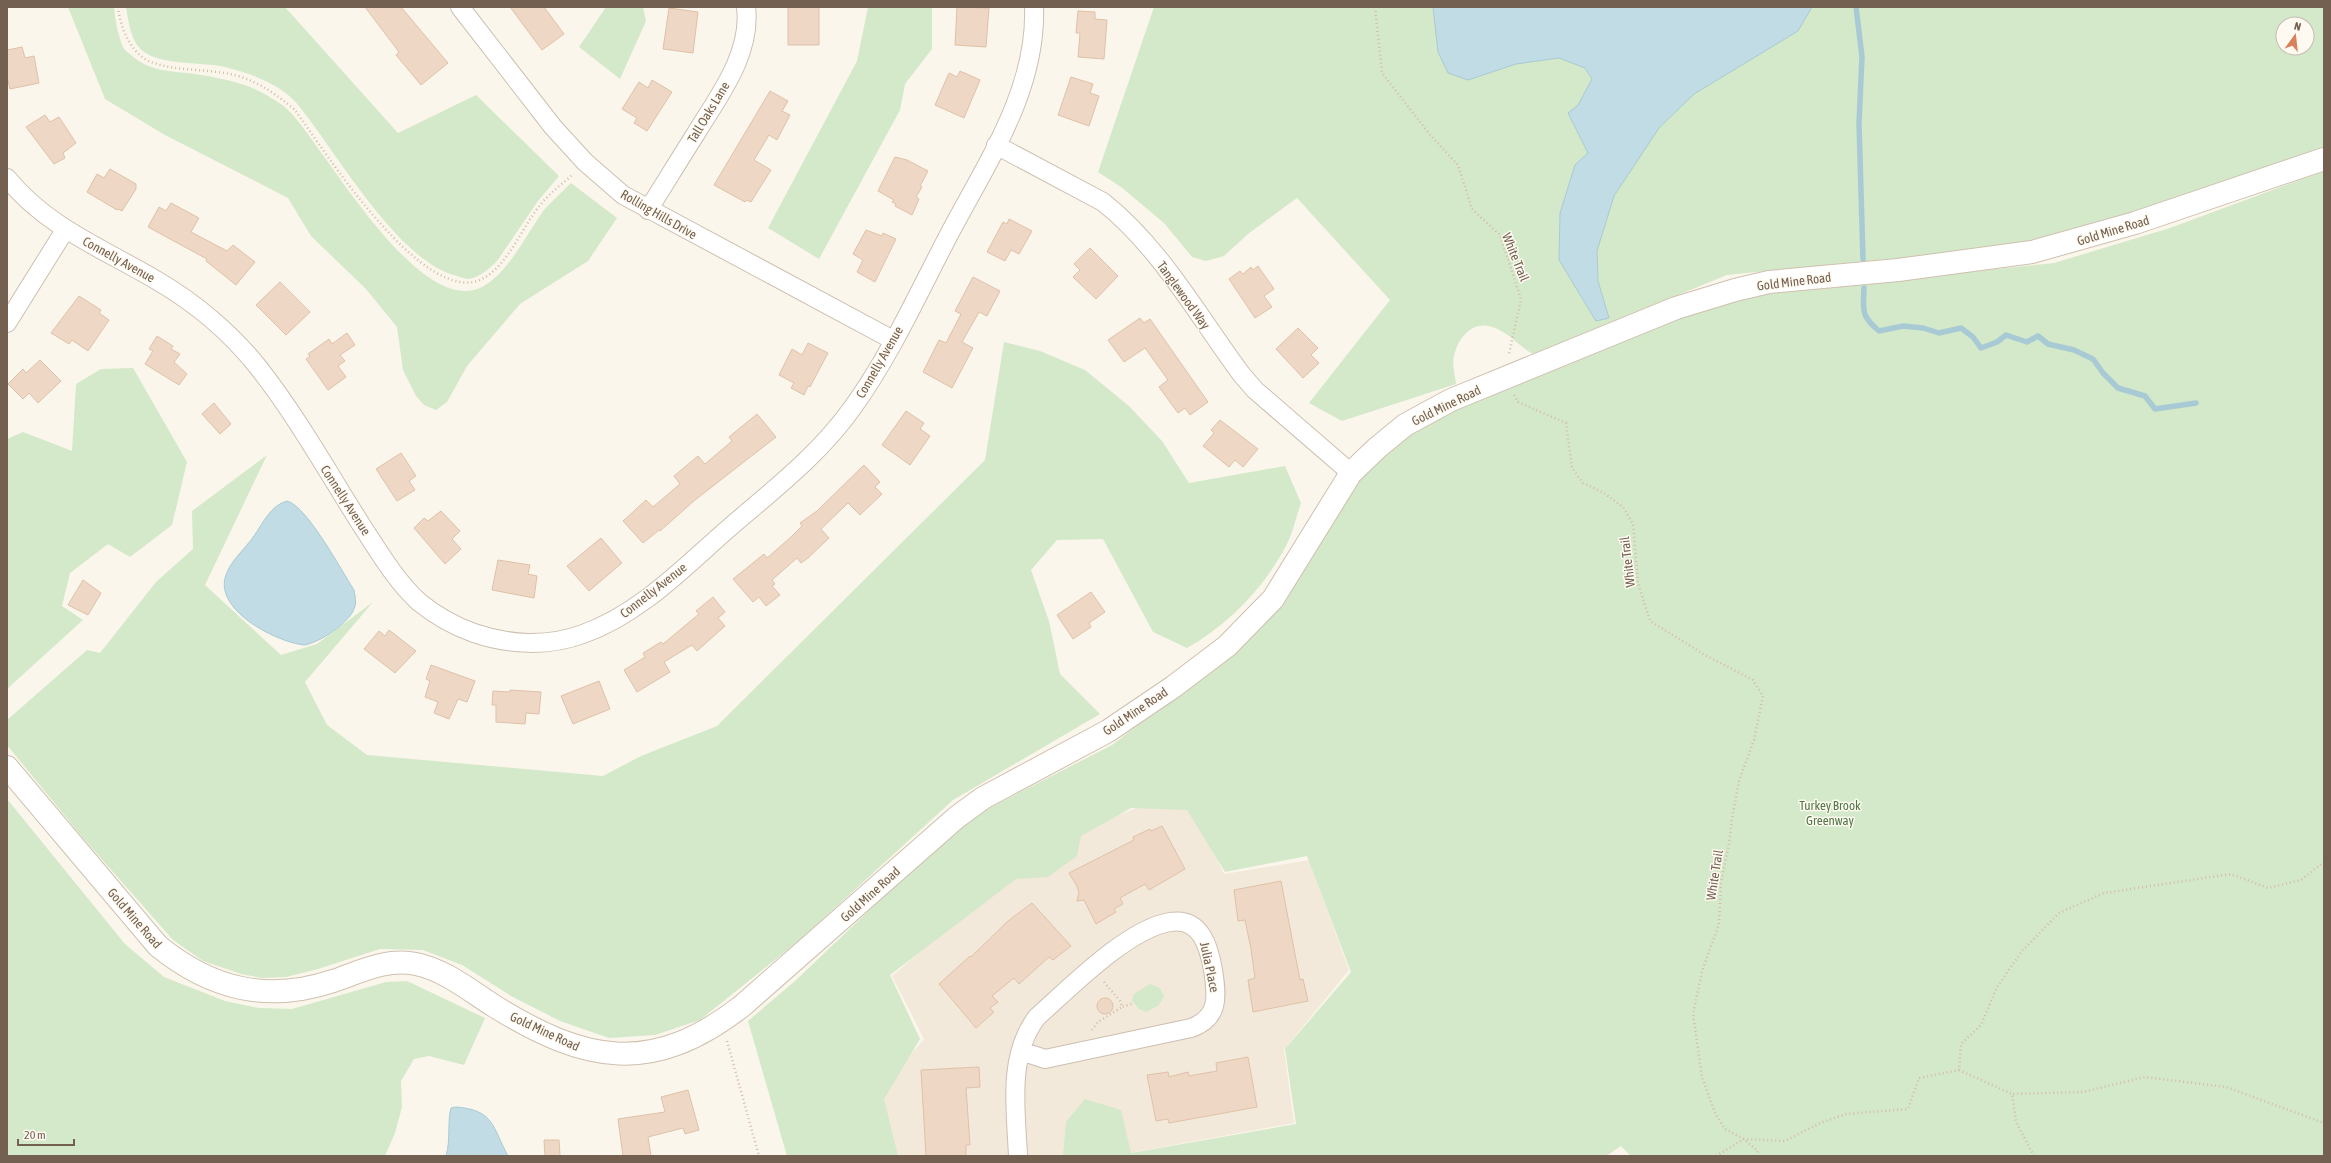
<svg xmlns="http://www.w3.org/2000/svg" width="2331" height="1163" viewBox="0 0 2331 1163" font-family="'Asap Condensed',sans-serif">
  <style>
    .residential { fill: #f2e9da }
    .green { fill: #d4e8ca; fill-rule: evenodd }
    .water { fill: #c1dce4; stroke: #a8cad4 }
    .lines { fill: none; stroke-linecap: round; stroke-linejoin: round }
    .stream { stroke: #a8cad4; stroke-width: 5.5 }
    .building { fill: #eed8c5; stroke: #dfc1a7 }
    .street-casing { stroke: #cdbfb1; stroke-width: 20 }
    .secondary-casing { stroke: #cfc0af; stroke-width: 24 }
    .path { stroke: #d4bca8; stroke-width: 2.5; stroke-dasharray: 1 3; stroke-linecap: butt }
    .street { stroke: #fff; stroke-width: 18 }
    .secondary { stroke: #fff; stroke-width: 22 }
    .labels { text-anchor: middle; stroke-width: 3; stroke-linejoin: round; paint-order: stroke }
    .street-label { font-size: 13px; fill: #746050; stroke: #fefaf1 }
    .park-label { font-size: 13px; fill: #537849; stroke: #fefaf1 }
  </style>
  <rect width="100%" height="100%" fill="#fbf6eb"/>
  <path class="residential" d="M 1185,789 L 1224,874 L 1309,860 L 1349,970 L 1284,1050 L 1294,1123 L 1129,1153 L 1129,1156 L 893,1156 L 878,1093 L 924,1039 L 892,976 L 1050,842 Z"/>
  <path class="green" d="M 68,7 L 114,7 C 115,19 118,36 123,47 C 125,51 130,54 132,56 C 151,72 172,71 195,74 C 219,78 248,83 268,96 C 276,101 285,106 291,113 C 326,150 419,319 482,287 C 508,274 527,233 544,210 C 552,201 562,192 571,183 L 617,218 L 588,261 L 520,304 L 467,366 L 447,402 L 436,410 L 424,405 L 416,396 L 403,370 L 397,327 L 366,289 L 311,236 L 288,198 L 165,135 L 105,99 Z
    M 126,7 L 285,7 L 398,133 L 476,95 L 559,176 L 538,201 L 497,261 C 489,269 480,277 469,279 C 465,279 461,277 457,276 C 398,262 337,153 299,106 C 283,85 250,73 225,67 C 201,61 152,67 137,45 C 130,34 128,19 126,7 Z
    M 606,7 L 643,7 L 646,21 L 620,79 L 579,47 Z
    M 868,7 L 932,7 L 932,49 L 905,84 L 900,110 L 819,259 L 768,228 L 857,61 Z
    M 1154,7 L 2324,7 L 2324,149 L 2051,243 L 1727,275 L 1533,354 C 1518,346 1509,332 1492,327 C 1472,320 1458,338 1454,356 C 1452,364 1455,375 1456,384 L 1342,421 L 1309,403 L 1390,300 L 1297,198 L 1248,234 L 1224,256 L 1206,261 L 1192,257 L 1164,223 L 1121,187 L 1098,172 ZM 2283,24 L 2307,24 L 2307,48 L 2283,48 Z
    M 2324,171 L 2324,1156 L 1631,1156 L 1621,1146 L 1606,1156 L 1063,1156 L 1066,1122 L 1085,1099 L 1121,1110 L 1131,1153 L 1296,1124 L 1285,1049 L 1351,972 L 1307,856 L 1225,872 L 1187,810 L 1131,808 L 1081,836 L 1077,856 L 1048,877 L 1016,879 L 890,975 L 920,1039 L 884,1099 L 898,1156 L 787,1156 L 748,1021 L 795,981 L 962,822 L 1112,745 L 1221,660 L 1357,480 L 1417,430 L 1453,409 L 1674,317 L 1771,293 L 2054,263 L 2170,228 Z
    M 1004,342 L 1040,351 L 1085,370 L 1129,406 L 1162,441 L 1189,483 L 1285,466 L 1301,503 C 1296,517 1293,533 1286,546 C 1263,589 1229,624 1187,648 L 1153,632 L 1103,539 L 1057,540 L 1031,570 L 1049,621 L 1060,674 L 1100,714 L 953,800 L 801,939 L 700,1020 L 655,1035 L 609,1038 L 560,1021 L 511,996 L 462,965 L 423,950 L 380,949 L 318,969 L 286,977 L 262,978 L 241,974 L 203,961 L 173,940 L 83,838 L 7,745 L 7,720 L 87,650 L 100,653 L 156,582 L 193,549 L 192,511 L 267,455 L 205,585 L 281,655 L 317,644 L 373,602 L 305,682 L 327,725 L 367,755 L 603,776 L 641,756 L 717,726 L 985,460 Z
    M 133,368 L 187,462 L 172,525 L 130,557 L 108,544 L 70,573 L 62,606 L 83,620 L 7,689 L 7,439 L 23,432 L 72,451 L 76,384 L 101,369 Z
    M 7,799 L 125,944 L 164,977 L 225,1001 L 259,1008 L 292,1009 L 386,982 L 407,981 L 485,1018 L 464,1065 L 429,1056 L 414,1059 L 401,1081 L 402,1107 L 395,1133 L 385,1156 L 7,1156 Z
    M 1150,984 L 1160,988 L 1164,997 L 1158,1006 L 1146,1012 L 1139,1009 L 1132,1001 L 1134,994 Z"/>
  <path class="water" d="M 1433,7 L 1812,7 L 1798,31 L 1694,94 L 1659,128 L 1614,196 L 1597,251 L 1598,281 L 1609,318 L 1596,321 L 1559,260 L 1560,213 L 1575,165 L 1588,153 L 1568,113 L 1578,105 L 1592,79 L 1585,68 L 1559,58 L 1516,64 L 1468,80 L 1448,73 L 1438,52 Z
    M 287,501 C 307,506 341,570 354,590 C 355,597 357,602 354,609 C 349,623 319,643 304,645 C 277,642 217,612 225,578 C 229,562 245,549 254,536 C 263,523 271,505 287,501 Z
    M 456,1107 C 494,1110 492,1126 508,1156 L 446,1156 C 451,1139 447,1122 451,1108 Z"/>
  <g class="lines">
    <path class="stream" d="M 1856,7 L 1862,57 L 1859,123 L 1863,259
      M 1864,288 C 1863,311 1861,316 1879,331 L 1903,326 L 1923,328 L 1939,333 L 1961,328 L 1973,337 L 1981,348 L 1997,342 L 2006,335 L 2027,342 L 2038,336 L 2048,344 L 2074,350 L 2093,359 L 2103,373 L 2118,388 L 2145,396 L 2155,409 L 2196,403"/>
  </g>
  <path class="building" d="M 365,7 L 401,7 L 448,63 L 421,85 L 396,55 L 399,52 Z
    M 510,7 L 544,7 L 564,34 L 542,50 Z
    M 788,7 L 819,7 L 819,45 L 788,45 Z
    M 957,7 L 989,8 L 986,47 L 955,45 Z
    M 669,8 L 698,12 L 693,53 L 663,49 Z
    M 1078,11 L 1095,12 L 1095,19 L 1107,20 L 1104,59 L 1078,57 L 1080,33 L 1076,33 Z
    M 22,47 L 25,58 L 34,56 L 39,83 L 10,89 L 7,77 L 7,50 Z
    M 960,71 L 980,80 L 964,118 L 935,105 L 949,73 L 957,77 Z
    M 1071,77 L 1093,84 L 1090,93 L 1099,96 L 1089,126 L 1058,115 Z
    M 652,80 L 672,92 L 647,131 L 634,123 L 637,118 L 622,109 L 639,82 L 648,88 Z
    M 770,91 L 788,101 L 782,111 L 790,115 L 777,140 L 769,135 L 754,160 L 771,170 L 751,202 L 747,200 L 745,202 L 714,185 Z
    M 45,115 L 50,122 L 59,117 L 76,143 L 63,153 L 65,158 L 54,164 L 26,127 Z
    M 895,157 L 907,160 L 928,171 L 920,186 L 922,187 L 916,197 L 919,199 L 912,215 L 895,206 L 896,204 L 892,202 L 894,200 L 878,191 Z
    M 110,169 L 136,184 L 136,189 L 122,211 L 118,209 L 117,210 L 87,192 L 97,174 L 104,178 Z
    M 171,203 L 199,218 L 191,232 L 227,251 L 233,245 L 255,262 L 236,285 L 206,261 L 207,259 L 148,227 L 159,207 L 166,211 Z
    M 1009,219 L 1032,231 L 1019,254 L 1011,250 L 1005,261 L 987,252 L 1003,222 L 1007,224 Z
    M 866,230 L 882,236 L 883,233 L 896,239 L 875,282 L 857,272 L 863,260 L 853,254 Z
    M 1090,248 L 1118,276 L 1096,299 L 1073,277 L 1080,270 L 1074,264 Z
    M 1258,266 L 1274,289 L 1264,296 L 1272,307 L 1255,318 L 1229,279 L 1240,271 L 1243,274 L 1251,267 L 1253,270 Z
    M 973,277 L 1000,291 L 987,316 L 979,312 L 962,342 L 973,348 L 952,388 L 923,372 L 939,340 L 946,343 L 961,314 L 955,311 Z
    M 280,282 L 310,312 L 286,335 L 256,305 Z
    M 79,296 L 101,310 L 99,313 L 109,320 L 88,351 L 72,340 L 69,344 L 51,333 Z
    M 1140,318 L 1144,323 L 1150,319 L 1208,402 L 1190,415 L 1185,408 L 1178,413 L 1159,387 L 1168,380 L 1145,348 L 1124,362 L 1108,340 Z
    M 1298,328 L 1318,348 L 1311,355 L 1319,363 L 1303,378 L 1276,349 Z
    M 347,333 L 355,345 L 340,355 L 345,361 L 338,366 L 346,377 L 328,390 L 306,359 L 310,356 L 308,354 L 329,339 L 332,344 Z
    M 157,336 L 173,346 L 171,349 L 180,354 L 174,362 L 187,374 L 179,385 L 145,364 L 153,351 L 149,349 Z
    M 808,343 L 828,353 L 810,387 L 808,386 L 804,395 L 791,388 L 794,383 L 779,375 L 792,349 L 802,355 Z
    M 40,360 L 61,381 L 38,403 L 29,393 L 23,399 L 8,384 L 23,369 L 26,373 Z
    M 214,403 L 231,424 L 220,434 L 202,414 Z
    M 906,411 L 924,423 L 920,429 L 930,436 L 910,465 L 882,445 Z
    M 757,414 L 776,437 L 695,500 L 660,531 L 659,530 L 643,543 L 623,521 L 646,500 L 653,507 L 680,484 L 674,476 L 698,456 L 705,464 L 732,441 L 729,437 Z
    M 1220,420 L 1258,449 L 1243,467 L 1235,460 L 1229,467 L 1203,446 L 1214,433 L 1211,430 Z
    M 401,453 L 416,476 L 409,481 L 415,490 L 397,501 L 376,469 Z
    M 864,465 L 880,482 L 875,487 L 882,494 L 860,515 L 848,503 L 821,529 L 829,538 L 808,558 L 801,563 L 797,558 L 772,580 L 775,584 L 772,586 L 780,595 L 766,606 L 759,597 L 753,602 L 733,579 L 764,554 L 767,558 L 791,537 L 802,526 L 800,523 L 817,511 Z
    M 441,511 L 460,531 L 452,539 L 461,549 L 445,564 L 414,528 L 424,518 L 428,521 Z
    M 601,538 L 622,563 L 589,591 L 567,566 Z
    M 498,560 L 530,565 L 528,574 L 537,576 L 534,598 L 492,590 Z
    M 83,580 L 101,593 L 88,615 L 68,605 Z
    M 1091,592 L 1105,612 L 1089,623 L 1091,627 L 1073,639 L 1057,615 Z
    M 713,597 L 725,612 L 718,618 L 725,626 L 697,651 L 692,645 L 664,662 L 670,672 L 637,692 L 624,670 L 645,657 L 643,653 L 661,642 L 663,644 L 699,614 L 696,611 Z
    M 389,630 L 416,651 L 395,673 L 364,649 L 379,631 L 385,636 Z
    M 431,665 L 475,681 L 467,702 L 458,699 L 449,719 L 434,713 L 438,702 L 425,697 L 430,681 L 426,679 Z
    M 599,681 L 610,709 L 573,724 L 561,696 Z
    M 510,690 L 541,692 L 539,714 L 526,713 L 525,724 L 496,722 L 496,705 L 492,705 L 493,691 L 510,692 Z
    M 1162,826 L 1185,869 L 1149,890 L 1145,884 L 1120,898 L 1123,904 L 1114,909 L 1116,912 L 1096,924 L 1084,900 L 1077,901 L 1079,893 L 1077,886 L 1069,873 L 1134,840 L 1133,837 L 1150,829 L 1151,831 Z
    M 1281,881 L 1300,980 L 1303,979 L 1308,1001 L 1253,1012 L 1248,980 L 1255,978 L 1251,949 L 1245,920 L 1238,921 L 1234,890 Z
    M 1032,903 L 1071,946 L 1053,960 L 1049,957 L 1019,984 L 1014,978 L 992,996 L 998,1002 L 990,1008 L 994,1012 L 976,1028 L 939,984 L 970,956 L 971,957 L 1008,921 Z
    M1097 1006a8 8 0 1 1 16 0a8 8 0 1 1-16 0Z
    M 1248,1057 L 1257,1107 L 1169,1123 L 1168,1119 L 1156,1121 L 1147,1075 L 1168,1072 L 1169,1077 L 1188,1072 L 1189,1076 L 1217,1071 L 1216,1063 Z
    M 979,1067 L 980,1087 L 966,1088 L 970,1145 L 966,1145 L 966,1156 L 926,1156 L 921,1070 Z
    M 688,1090 L 699,1130 L 685,1134 L 683,1128 L 648,1137 L 651,1156 L 623,1156 L 618,1119 L 665,1112 L 661,1097 Z
    M 544,1140 L 559,1140 L 560,1156 L 545,1156 Z"/>
  <g class="lines">
    <defs>
      <path id="street" d="M 460,7 L 553,127 L 585,162 L 623,195 L 893,340
        M 996,145 L 1103,202 C 1161,248 1198,316 1242,375 L 1255,390 L 1351,473
        M 7,178 C 48,228 102,248 156,280 C 194,302 231,333 258,367 C 296,415 329,474 362,526 C 379,552 396,581 419,602 C 435,615 454,626 474,633 C 509,645 548,647 583,634 C 640,614 684,567 729,528 C 773,490 820,454 853,407 C 892,353 922,285 953,227 C 990,158 1037,87 1034,7
        M 648,210 C 664,185 679,160 695,135 C 718,97 752,54 746,7
        M 7,323 L 65,230
        M 1018,1156 C 1016,1111 1007,1056 1037,1017 C 1070,988 1127,929 1170,922 C 1201,917 1209,947 1213,970 C 1217,995 1220,1018 1191,1028 L 1045,1059 L 1021,1051"/>
      <path id="secondary" d="M 7,767 L 158,946 C 211,989 267,1003 333,981 C 360,972 386,958 416,964 C 445,970 469,990 494,1006 C 586,1063 652,1076 742,1006 L 957,817 L 983,798 L 1108,731 L 1173,687 L 1227,646 L 1273,599 L 1351,473 L 1377,448 L 1405,425 L 1451,400 L 1676,308 L 1735,290 L 1769,282 L 1898,270 L 2032,252 L 2135,223 L 2324,159"/>
    </defs>
    <use href="#street" class="street-casing"/>
    <use href="#secondary" class="secondary-casing"/>
    <path class="path" d="M 118,7 C 120,28 132,57 154,63 C 180,72 210,68 238,76 C 261,83 277,95 295,110 C 324,150 424,308 482,279 C 508,266 523,225 541,204 C 550,193 562,184 572,175
      M 1375,7 L 1382,73 L 1431,136 L 1458,165 L 1472,209 L 1500,235 L 1521,299 L 1509,354
      M 1514,395 L 1518,402 L 1566,423 L 1572,468 L 1583,483 L 1604,493 L 1623,507 L 1633,524 L 1638,583 L 1650,621 L 1705,655 L 1753,680 L 1763,696 L 1754,740 L 1739,781 L 1732,819 L 1729,844 L 1721,882 L 1719,924 L 1702,971 L 1693,1014 L 1702,1077 L 1715,1113 L 1725,1129 L 1744,1139 L 1758,1151 L 1756,1156
      M 1104,982 L 1120,1001 L 1122,1007 L 1134,1003
      M 1092,1030 L 1098,1022 L 1122,1007
      M 727,1041 L 759,1156
      M 1959,1070 L 2012,1094
      M 1716,1156 L 1744,1139 L 1785,1141 L 1820,1123 L 1846,1114 L 1908,1109 L 1919,1078 L 1959,1070 L 1961,1044 L 1981,1025 L 1997,987 L 2022,951 L 2059,913 L 2104,893 L 2231,874 L 2268,888 L 2301,880 L 2324,862
      M 2034,1156 L 2016,1122 L 2012,1094 L 2083,1092 L 2145,1077 L 2226,1087 L 2324,1123"/>
    <use href="#street" class="street"/>
    <use href="#secondary" class="secondary"/>
  </g>
  <g class="labels">
    <g class="street-label">
      <text transform="translate(708 112) rotate(-59)" y="5">Tall Oaks Lane</text>
      <text transform="translate(659 214) rotate(30)" y="5">Rolling Hills Drive</text>
      <text transform="translate(2113 230) rotate(-17)" y="5">Gold Mine Road</text>
      <text transform="translate(1516 257) rotate(68)" y="5">White Trail</text>
      <text transform="translate(119 259) rotate(29)" y="5">Connelly Avenue</text>
      <text transform="translate(1794 281) rotate(-7)" y="5">Gold Mine Road</text>
      <text transform="translate(1184 295) rotate(54)" y="5">Tanglewood Way</text>
      <text transform="translate(879 362) rotate(-60)" y="5">Connelly Avenue</text>
      <text transform="translate(1446 405) rotate(-26)" y="5">Gold Mine Road</text>
      <text transform="translate(346 500) rotate(57)" y="5">Connelly Avenue</text>
      <text transform="translate(1627 562) rotate(-97)" y="5">White Trail</text>
      <text transform="translate(653 590) rotate(-38)" y="5">Connelly Avenue</text>
      <text transform="translate(1135 711) rotate(-34)" y="5">Gold Mine Road</text>
      <text transform="translate(1714 875) rotate(-81)" y="5">White Trail</text>
      <text transform="translate(870 894) rotate(-42)" y="5">Gold Mine Road</text>
      <text transform="translate(135 918) rotate(49)" y="5">Gold Mine Road</text>
      <text transform="translate(1210 967) rotate(78)" y="5">Julia Place</text>
      <text transform="translate(545 1031) rotate(25)" y="5">Gold Mine Road</text>
    </g>
    <g class="park-label">
      <text x="1830" y="810">Turkey Brook<tspan x="1830" dy="15">Greenway</tspan></text>
    </g>
  </g>
  <rect width="2331" height="1163" fill="none" stroke="#746050" stroke-width="16"/>
  <g transform="translate(2295 36) rotate(15)"><circle r="19" fill="#fefaf1" stroke="#c7bcb1"/>
  <path d="M0-3L7 15L0 10L-7 15Z" fill="#da815c"/>
  <text y="-6" font-size="11" font-weight="bold" text-anchor="middle" fill="#746050">N</text>
  </g>
  <path d="M18 1139v6h56v-6" fill="none" stroke="#746050" stroke-width="2"/>
  <text x="24" y="1139" font-size="12" fill="#746050" stroke="#fefaf1" stroke-width="3" paint-order="stroke">20 m</text>
</svg>
